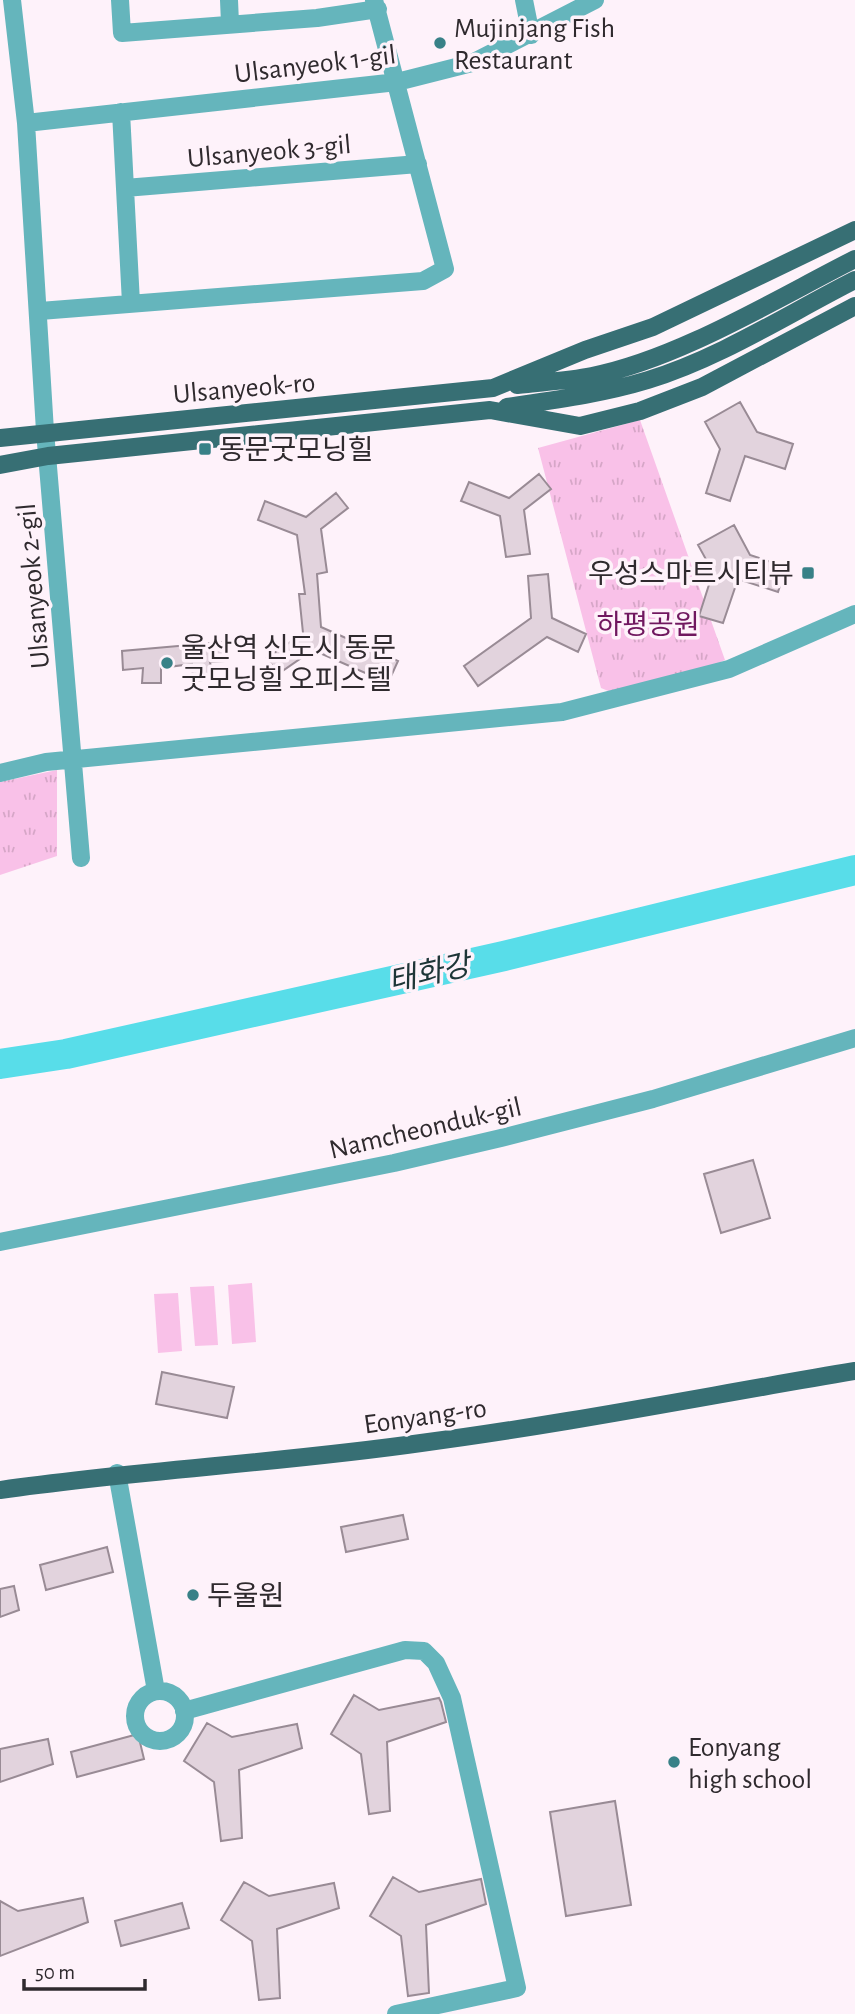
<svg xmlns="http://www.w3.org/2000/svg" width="855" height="2014" viewBox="0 0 855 2014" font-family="'Alegreya Sans','Noto Sans KR',sans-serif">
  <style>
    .grass { fill: url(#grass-tufts) }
    .pitch { fill: #f9c1e8 }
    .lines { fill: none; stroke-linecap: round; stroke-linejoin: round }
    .river { stroke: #58dde9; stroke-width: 30 }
    .building { fill: #e2d3dd; stroke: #998b95; stroke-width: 2 }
    .minor { stroke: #65b5bc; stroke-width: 18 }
    .major { stroke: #376f74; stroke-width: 18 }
    .poi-dot { fill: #388187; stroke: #fef2fa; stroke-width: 2.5 }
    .labels { text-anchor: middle; stroke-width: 7; stroke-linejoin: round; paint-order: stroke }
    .poi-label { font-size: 28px; fill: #2f2a2e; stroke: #fef2fa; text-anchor: start }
    .street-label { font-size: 28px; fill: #2f2a2e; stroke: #fef2fa }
    .park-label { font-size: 28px; fill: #70175f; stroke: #fef2fa }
    .water-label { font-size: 30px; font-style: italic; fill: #1e3537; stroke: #fef2fa }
  </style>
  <defs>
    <pattern id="grass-tufts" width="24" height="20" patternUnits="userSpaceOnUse" patternTransform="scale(1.75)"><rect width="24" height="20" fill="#f9c1e8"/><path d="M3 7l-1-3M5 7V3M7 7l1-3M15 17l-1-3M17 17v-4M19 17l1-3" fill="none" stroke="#d6a6c7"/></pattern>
  </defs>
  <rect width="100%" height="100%" fill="#fef2fa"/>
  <path class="grass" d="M 640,420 L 725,660 L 679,682 L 623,697 L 601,688 L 538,448 Z
    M 57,770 L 57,856 L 0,875 L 0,782 Z"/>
  <path class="pitch" d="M 252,1283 L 256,1342 L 232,1344 L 228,1285 Z
    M 214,1286 L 218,1345 L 195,1346 L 190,1287 Z
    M 178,1293 L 182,1351 L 158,1353 L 154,1294 Z"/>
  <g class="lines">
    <path class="river" d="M 0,1064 L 66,1054 L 504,956 L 855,870"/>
  </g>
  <path class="building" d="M 740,402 L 757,432 L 793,444 L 785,469 L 745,456 L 730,501 L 706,493 L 720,449 L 705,422 Z
    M 539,474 L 551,489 L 524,510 L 530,554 L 506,557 L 500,516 L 461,501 L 469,482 L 509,498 Z
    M 336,493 L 348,508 L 321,529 L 327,572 L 317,574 L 321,627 L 398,661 L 388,683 L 313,650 L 278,674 L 267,658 L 303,633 L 299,594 L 305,594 L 297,535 L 258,520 L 265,501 L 306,517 Z
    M 734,525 L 750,555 L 786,567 L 778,592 L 738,579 L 723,623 L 699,616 L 713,572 L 698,545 Z
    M 548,574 L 552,618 L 586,634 L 578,652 L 547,637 L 478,686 L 464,666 L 531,618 L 528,576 Z
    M 223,642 L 224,661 L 210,662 L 213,679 L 193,681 L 192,664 L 161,668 L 161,683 L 142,683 L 143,668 L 123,670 L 122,651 Z
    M 753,1160 L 770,1218 L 721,1233 L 704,1174 Z
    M 162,1372 L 234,1387 L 227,1418 L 156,1404 Z
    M 403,1515 L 408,1539 L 346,1552 L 341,1527 Z
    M 107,1547 L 113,1572 L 46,1590 L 40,1565 Z
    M 14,1586 L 19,1610 L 0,1617 L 0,1589 Z
    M 354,1695 L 379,1710 L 439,1698 L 441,1702 L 446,1722 L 387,1742 L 390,1811 L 369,1814 L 361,1754 L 331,1734 Z
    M 207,1723 L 232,1737 L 297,1724 L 302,1748 L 239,1770 L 242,1838 L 221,1841 L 214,1782 L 184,1761 Z
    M 138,1734 L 144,1759 L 77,1777 L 71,1752 Z
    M 48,1739 L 53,1764 L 0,1782 L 0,1749 Z
    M 615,1801 L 631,1905 L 566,1916 L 550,1812 Z
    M 393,1877 L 419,1892 L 481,1879 L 486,1904 L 426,1925 L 429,1993 L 408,1996 L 401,1936 L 370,1916 Z
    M 244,1882 L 269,1896 L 334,1883 L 339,1908 L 277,1929 L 280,1998 L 259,2000 L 252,1941 L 221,1920 Z
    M 83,1898 L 88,1922 L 0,1956 L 0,1901 L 18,1911 Z
    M 182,1903 L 189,1928 L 121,1946 L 115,1921 Z"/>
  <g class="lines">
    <path class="minor" d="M 12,0 L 26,123 L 45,431 L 81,858
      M 120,0 L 122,33 L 317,18 L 378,9
      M 229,0 L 230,23
      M 524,0 L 531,35
      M 121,112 L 131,303
      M 26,123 L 397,82 L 472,63 L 595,0
      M 125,188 L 418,164
      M 40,311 L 423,281 L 445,269 L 374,0
      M 0,773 L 46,762 L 562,712 L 729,669 L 855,614
      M 0,1242 L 394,1163 L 501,1138 L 653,1099 L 855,1038
      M 117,1473 L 156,1691
      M135 1716a25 25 0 1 1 50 0a25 25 0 1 1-50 0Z
      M 184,1711 L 405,1650 L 424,1651 L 436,1663 L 452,1698 L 517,1988 L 396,2014"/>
    <path class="major" d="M 517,385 C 542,382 567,381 592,376 C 678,359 776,299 855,259
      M 507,407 C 555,400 602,394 648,380 C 720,358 788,314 855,280
      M 0,438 L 493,388 L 585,350 L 653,327 L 855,230
      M 0,465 L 48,456 L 490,410 L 580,426 L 640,411 L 702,387 L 855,306
      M 0,1490 C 140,1470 281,1463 421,1443 C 566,1424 711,1395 855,1371"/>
  </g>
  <g class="poi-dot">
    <circle cx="440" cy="43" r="7"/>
    <rect x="198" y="442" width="14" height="14" rx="3.5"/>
    <rect x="801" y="566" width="14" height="14" rx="3.5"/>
    <circle cx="167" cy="663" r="7"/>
    <circle cx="193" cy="1595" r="7"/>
    <circle cx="674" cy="1762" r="7"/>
  </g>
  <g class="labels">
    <g class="poi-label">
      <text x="454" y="37">Mujinjang Fish<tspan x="454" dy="32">Restaurant</tspan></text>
      <text x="219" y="459">동문굿모닝힐</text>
      <text x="794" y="583" text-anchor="end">우성스마트시티뷰</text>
      <text x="181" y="657">울산역 신도시 동문<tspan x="181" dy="32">굿모닝힐 오피스텔</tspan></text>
      <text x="207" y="1605">두울원</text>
      <text x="688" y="1756">Eonyang<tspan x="688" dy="32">high school</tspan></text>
    </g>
    <g class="street-label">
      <text transform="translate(315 63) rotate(-7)" y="10">Ulsanyeok 1-gil</text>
      <text transform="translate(269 150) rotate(-5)" y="10">Ulsanyeok 3-gil</text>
      <text transform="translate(244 387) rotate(-5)" y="10">Ulsanyeok-ro</text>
      <text transform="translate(32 586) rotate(-95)" y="10">Ulsanyeok 2-gil</text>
      <text transform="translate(425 1127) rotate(-13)" y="10">Namcheonduk-gil</text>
      <text transform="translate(425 1415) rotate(-8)" y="10">Eonyang-ro</text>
    </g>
    <g class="park-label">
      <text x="648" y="634">하평공원</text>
    </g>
    <g class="water-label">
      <text transform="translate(429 973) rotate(-13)" y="10">태화강</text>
    </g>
  </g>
  <path d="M24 1979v10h121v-10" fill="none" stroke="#2f2a2e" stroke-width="3.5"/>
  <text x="35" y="1979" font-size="21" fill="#2f2a2e" stroke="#fef2fa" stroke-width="5" paint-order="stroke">50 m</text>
</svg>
